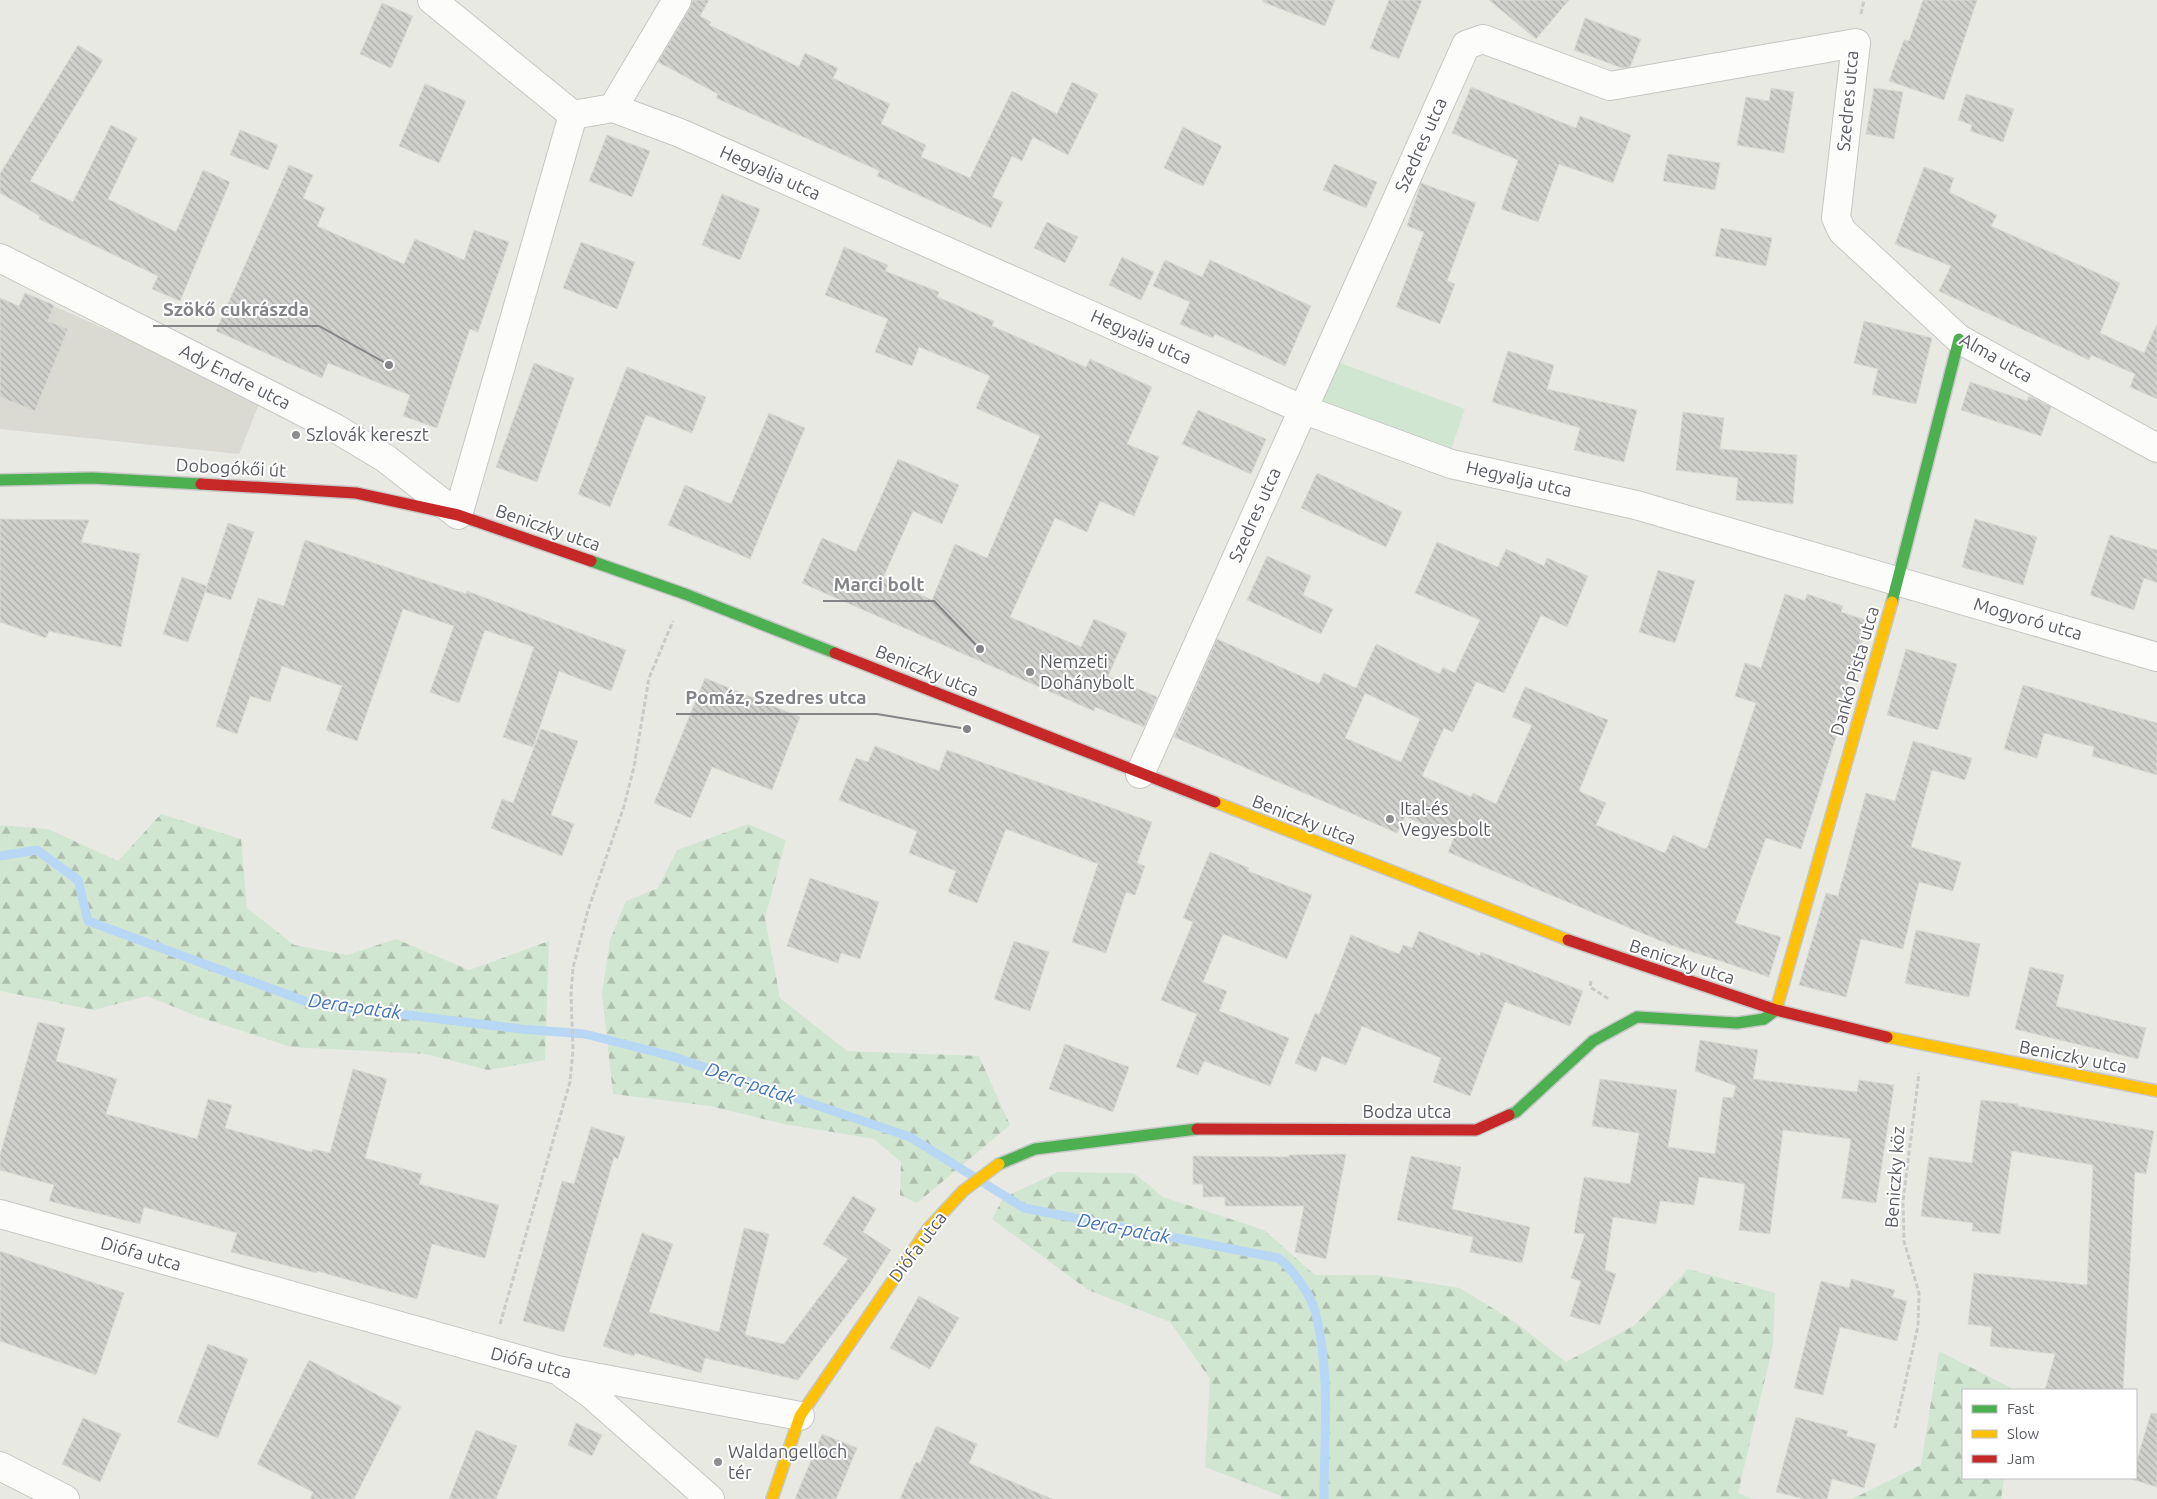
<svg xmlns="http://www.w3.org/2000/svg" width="2157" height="1499" viewBox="0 0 2157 1499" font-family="Ubuntu,sans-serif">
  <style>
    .education { fill: #dad9d2 }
    .forest { fill: url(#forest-firs) }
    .green { fill: #d1e6d1 }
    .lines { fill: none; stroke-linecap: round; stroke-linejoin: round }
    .stream { stroke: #b7d7f4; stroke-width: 9 }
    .building { fill: url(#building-back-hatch); stroke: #d8d8d4; fill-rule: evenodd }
    .street-casing { stroke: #c6c6c5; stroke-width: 30 }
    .fast-casing { stroke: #c6c7c6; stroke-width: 14 }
    .slow-casing { stroke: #c6c7c6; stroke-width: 14 }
    .jam-casing { stroke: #c6c7c6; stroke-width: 14 }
    .path { stroke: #c7cbc9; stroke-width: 3; stroke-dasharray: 5 2.5; stroke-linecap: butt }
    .street { stroke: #fcfcfb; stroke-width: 28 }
    .fast { stroke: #4caf50; stroke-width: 11 }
    .slow { stroke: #ffc107; stroke-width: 11 }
    .jam { stroke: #c62828; stroke-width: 11 }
    .poi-dot { fill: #8c8e90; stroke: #fff; stroke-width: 2 }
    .labels { text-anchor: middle; stroke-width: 4; stroke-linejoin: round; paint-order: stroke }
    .street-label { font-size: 18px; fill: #5a5d62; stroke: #fff }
    .poi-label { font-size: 18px; fill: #5a5d62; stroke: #fff; text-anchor: start }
    .water-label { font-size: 19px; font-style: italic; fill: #4374b5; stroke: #fff }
    .leader { fill: none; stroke: #828487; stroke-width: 2 }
    .callout-dot { fill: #828487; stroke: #fff; stroke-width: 2 }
    .callout-label { font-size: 19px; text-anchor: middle; font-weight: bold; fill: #828487; stroke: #fff; stroke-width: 4; stroke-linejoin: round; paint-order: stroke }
  </style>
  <defs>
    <pattern id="forest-firs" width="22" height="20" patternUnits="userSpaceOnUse" patternTransform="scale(1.25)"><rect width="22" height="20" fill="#d1e6d1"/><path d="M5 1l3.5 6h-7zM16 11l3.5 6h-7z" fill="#adbead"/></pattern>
    <pattern id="building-back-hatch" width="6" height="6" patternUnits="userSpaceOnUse" patternTransform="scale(1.25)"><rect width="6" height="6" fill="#d0d0cd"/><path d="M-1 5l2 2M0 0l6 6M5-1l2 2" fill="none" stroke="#acacaa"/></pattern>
  </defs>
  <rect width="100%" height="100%" fill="#e9e9e4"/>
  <path class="education" d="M 25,293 L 261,399 L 239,454 L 0,429 L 0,298 L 19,306 Z"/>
  <path class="forest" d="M 161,814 L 241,839 L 247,908 L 294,945 L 347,955 L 396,939 L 469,970 L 549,941 L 545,1060 L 488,1070 L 426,1054 L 291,1047 L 199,1017 L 147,996 L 94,1010 L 0,991 L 0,825 L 48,829 L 118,861 Z
    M 748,824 L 786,840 L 765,918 L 780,998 L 847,1051 L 979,1056 L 1010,1125 L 917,1203 L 900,1195 L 901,1162 L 874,1139 L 784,1124 L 710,1106 L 613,1094 L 602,993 L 610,940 L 626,901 L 658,888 L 677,850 Z
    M 1058,1172 L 1134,1173 L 1163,1197 L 1264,1230 L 1315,1275 L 1377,1275 L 1460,1288 L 1515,1322 L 1566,1362 L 1635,1325 L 1688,1269 L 1775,1293 L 1773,1345 L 1738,1493 L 1753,1499 L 1281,1499 L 1281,1496 L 1205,1467 L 1210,1379 L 1170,1322 L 1088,1290 L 992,1219 L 1003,1198 Z
    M 1939,1351 L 2015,1390 L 1963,1390 L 1963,1478 L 2004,1478 L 2001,1499 L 1852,1499 L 1921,1465 Z"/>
  <path class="green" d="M 1335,361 L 1465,409 L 1449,455 L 1314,406 Z"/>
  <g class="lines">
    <path class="stream" d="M 0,856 L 37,850 L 78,880 L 88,921 L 310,1003 L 521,1029 L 585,1034 L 671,1056 L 910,1137 L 1024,1208 L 1278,1258 C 1291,1267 1311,1295 1315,1311 C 1331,1371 1324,1437 1324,1499"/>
  </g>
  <path class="building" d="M 693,0 L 709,0 L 700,16 L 711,22 L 709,25 L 799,67 L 805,53 L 838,68 L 833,78 L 890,104 L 881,124 L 926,145 L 921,157 L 970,178 L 1012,91 L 1057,114 L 1072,82 L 1098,94 L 1068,155 L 1033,137 L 1022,161 L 1012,156 L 992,197 L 1003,202 L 991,228 L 877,176 L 880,171 L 716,98 L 718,94 L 658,62 L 690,8 Z
    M 1263,0 L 1335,0 L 1325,26 L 1263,2 Z
    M 1389,0 L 1422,0 L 1399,59 L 1370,48 Z
    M 1489,0 L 1569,0 L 1536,39 Z
    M 1923,0 L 1977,0 L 1944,100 L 1889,81 L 1904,40 L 1909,41 Z
    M 382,3 L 413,16 L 391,68 L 360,54 Z
    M 1585,18 L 1641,39 L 1630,67 L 1622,68 L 1574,50 Z
    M 78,45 L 103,60 L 30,181 L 73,202 L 111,125 L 137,138 L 108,199 L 176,232 L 203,170 L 230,182 L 180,301 L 152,289 L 158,276 L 39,219 L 40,216 L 0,193 L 0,174 Z
    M 425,84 L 466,101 L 439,163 L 399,146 Z
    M 1471,87 L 1576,128 L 1580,116 L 1631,135 L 1613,183 L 1559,164 L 1538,222 L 1501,209 L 1518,160 L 1452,133 Z
    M 1771,88 L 1794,92 L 1784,153 L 1737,145 L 1746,97 L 1769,101 Z
    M 1874,88 L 1903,92 L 1894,139 L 1866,134 Z
    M 1966,94 L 2014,109 L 2003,142 L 1970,131 L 1972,125 L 1958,120 Z
    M 1183,127 L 1222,146 L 1203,186 L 1164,168 Z
    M 240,130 L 278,145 L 268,170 L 230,155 Z
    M 607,135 L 650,151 L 632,197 L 589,181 Z
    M 1668,154 L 1720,163 L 1715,190 L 1663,181 Z
    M 1334,164 L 1377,182 L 1366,208 L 1323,190 Z
    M 289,165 L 313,175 L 303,198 L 325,208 L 317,226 L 404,264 L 415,239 L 464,260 L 474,230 L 509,242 L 478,332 L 470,329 L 437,428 L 403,416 L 410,395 L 328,363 L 322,378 L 216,331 Z
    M 1924,167 L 1954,178 L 1949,192 L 1997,215 L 1991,226 L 2120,283 L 2100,333 L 2144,353 L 2157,324 L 2157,399 L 2130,387 L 2135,374 L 2091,355 L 2089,360 L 1939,291 L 1951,266 L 1895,244 Z
    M 1421,183 L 1476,203 L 1447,281 L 1455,284 L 1440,324 L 1396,307 L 1424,232 L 1407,226 Z
    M 722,194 L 760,209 L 740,260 L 702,245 Z
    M 1047,222 L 1078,237 L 1065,263 L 1034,248 Z
    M 1721,228 L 1772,238 L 1766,266 L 1715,256 Z
    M 581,242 L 635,262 L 617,309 L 563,288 Z
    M 844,247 L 888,265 L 885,271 L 939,292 L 937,297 L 994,321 L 992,326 L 1086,367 L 1090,359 L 1152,387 L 1127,444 L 1159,457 L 1134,516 L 1100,501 L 1087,532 L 1055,518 L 1010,617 L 1081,647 L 1094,619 L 1127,633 L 1108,676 L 1157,697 L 1144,727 L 1095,707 L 1094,711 L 802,583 L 822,538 L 856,552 L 898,459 L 959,485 L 942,524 L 913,511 L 883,578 L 932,600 L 955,544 L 987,558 L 1040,436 L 976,408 L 990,376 L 919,347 L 912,366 L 875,352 L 888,319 L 825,295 Z
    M 1122,257 L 1154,272 L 1141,300 L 1109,285 Z
    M 1165,260 L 1202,277 L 1210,260 L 1311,306 L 1285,366 L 1215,334 L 1213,338 L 1180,324 L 1190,302 L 1153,286 Z
    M 25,293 L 54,305 L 48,321 L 68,329 L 35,411 L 0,397 L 0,298 L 19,306 Z
    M 1864,321 L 1932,338 L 1916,404 L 1872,394 L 1878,369 L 1854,363 Z
    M 1508,351 L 1554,365 L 1547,389 L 1637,410 L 1624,462 L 1574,450 L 1580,428 L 1492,402 Z
    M 534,363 L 574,378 L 537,482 L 496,467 Z
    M 627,367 L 706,397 L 692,433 L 646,415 L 610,507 L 578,494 Z
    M 1970,382 L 2027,401 L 2029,396 L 2051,407 L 2041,436 L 1961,410 Z
    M 1198,410 L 1266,439 L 1251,474 L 1182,444 Z
    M 1683,412 L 1724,418 L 1720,449 L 1797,455 L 1793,504 L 1736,500 L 1738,478 L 1676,470 Z
    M 769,413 L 805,428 L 750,559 L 668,525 L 685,485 L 731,504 Z
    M 1317,473 L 1402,512 L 1386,547 L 1301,508 Z
    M 0,519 L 89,520 L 81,542 L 140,554 L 121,647 L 49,631 L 46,638 L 0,622 Z
    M 1975,519 L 2037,537 L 2023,585 L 1962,567 Z
    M 228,523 L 254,532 L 231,600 L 205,592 Z
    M 2110,535 L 2157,550 L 2157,583 L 2144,578 L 2134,610 L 2090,595 Z
    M 305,540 L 466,594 L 467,591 L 626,650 L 611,691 L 559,671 L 533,747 L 503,737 L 534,647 L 485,630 L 459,703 L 430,692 L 454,626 L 403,609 L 357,741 L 326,730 L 342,686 L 282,666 L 270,702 L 250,696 L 237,734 L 216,726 L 258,598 L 284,606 Z
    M 1437,542 L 1498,567 L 1506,549 L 1544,566 L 1547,558 L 1588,576 L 1567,627 L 1541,615 L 1504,693 L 1472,680 L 1476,682 L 1453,732 L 1444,728 L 1422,776 L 1471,797 L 1473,793 L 1496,804 L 1532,725 L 1512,717 L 1525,687 L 1608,720 L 1579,791 L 1606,803 L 1596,825 L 1665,853 L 1673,835 L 1705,849 L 1708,846 L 1756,703 L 1735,696 L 1745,663 L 1761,668 L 1785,594 L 1805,601 L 1807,594 L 1843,606 L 1841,612 L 1869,621 L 1845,694 L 1849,696 L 1801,849 L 1766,838 L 1735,923 L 1781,937 L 1769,977 L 1668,944 L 1448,852 L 1454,838 L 1405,816 L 1397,833 L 1174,737 L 1217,639 L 1319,684 L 1324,673 L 1356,688 L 1376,644 L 1440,674 L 1443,667 L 1455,673 L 1480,620 L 1415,593 ZM 1365,693 L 1420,719 L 1401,762 L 1345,738 Z
    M 1267,556 L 1311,576 L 1303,595 L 1333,609 L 1321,634 L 1247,600 Z
    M 1658,570 L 1695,581 L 1675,643 L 1639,632 Z
    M 182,577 L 207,586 L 188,642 L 163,634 Z
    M 1906,649 L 1957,664 L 1938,730 L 1887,715 Z
    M 705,678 L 800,717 L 772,790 L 712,767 L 691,818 L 654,803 Z
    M 2023,685 L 2157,723 L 2157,775 L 2092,756 L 2094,747 L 2044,733 L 2037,758 L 2004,749 Z
    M 541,729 L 578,741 L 551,815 L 574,824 L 562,856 L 491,828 L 502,799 L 513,803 Z
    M 1913,741 L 1972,758 L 1965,780 L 1932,770 L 1911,847 L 1961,862 L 1953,891 L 1919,882 L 1903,949 L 1861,939 L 1846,997 L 1799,985 L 1826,893 L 1838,896 L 1866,793 L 1895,801 Z
    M 875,746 L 939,771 L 947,750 L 1152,822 L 1137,863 L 1145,866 L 1135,895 L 1126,892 L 1106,953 L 1072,942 L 1098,864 L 1006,829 L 977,903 L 948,892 L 956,871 L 909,853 L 917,831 L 839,800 L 856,758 L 868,762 Z
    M 1210,852 L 1249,868 L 1248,871 L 1312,895 L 1287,959 L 1223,934 L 1203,982 L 1227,991 L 1219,1011 L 1289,1038 L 1270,1086 L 1204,1061 L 1198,1075 L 1176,1067 L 1197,1014 L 1161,1000 L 1193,922 L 1183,918 Z
    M 810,878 L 879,902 L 860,959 L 841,953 L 838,963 L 787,946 Z
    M 1916,930 L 1980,944 L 1969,997 L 1905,983 Z
    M 1419,931 L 1480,956 L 1481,952 L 1583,991 L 1570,1026 L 1505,1002 L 1470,1096 L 1433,1082 L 1441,1058 L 1362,1026 L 1346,1065 L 1322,1056 L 1316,1072 L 1295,1063 L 1315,1013 L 1319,1015 L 1351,935 L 1399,954 L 1403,945 L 1412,948 Z
    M 1014,941 L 1049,952 L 1030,1011 L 994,999 Z
    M 2030,967 L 2064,975 L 2056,1006 L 2146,1028 L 2138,1059 L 2015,1029 Z
    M 38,1022 L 65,1028 L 56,1061 L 117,1079 L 106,1114 L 197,1139 L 208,1099 L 232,1105 L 225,1128 L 312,1152 L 313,1149 L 330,1153 L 353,1069 L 387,1079 L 365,1158 L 422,1174 L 419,1184 L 499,1205 L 485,1258 L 432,1244 L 417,1299 L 317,1271 L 317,1273 L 231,1252 L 237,1233 L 144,1207 L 140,1224 L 49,1201 L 54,1185 L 0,1170 L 0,1155 Z
    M 1700,1040 L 1758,1050 L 1753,1079 L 1857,1092 L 1859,1080 L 1894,1085 L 1876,1203 L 1842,1198 L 1851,1139 L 1783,1130 L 1770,1234 L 1739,1230 L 1745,1184 L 1699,1177 L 1694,1205 L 1660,1201 L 1656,1224 L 1613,1217 L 1605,1270 L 1616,1274 L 1600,1325 L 1570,1316 L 1581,1281 L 1571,1278 L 1585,1234 L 1574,1233 L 1584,1177 L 1630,1184 L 1639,1133 L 1592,1126 L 1600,1079 L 1677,1090 L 1668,1147 L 1715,1154 L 1723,1097 L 1733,1098 L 1736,1086 L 1695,1071 Z
    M 1065,1044 L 1129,1067 L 1113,1112 L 1049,1089 Z
    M 1981,1100 L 2018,1104 L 2018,1106 L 2154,1131 L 2146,1174 L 2135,1172 L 2123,1390 L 2045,1390 L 2055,1354 L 1990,1346 L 1992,1327 L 1968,1324 L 1974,1273 L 2087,1285 L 2093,1165 L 2012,1151 L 2000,1234 L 1972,1231 L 1973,1223 L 1921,1216 L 1929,1157 L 1972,1163 Z
    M 591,1127 L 625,1137 L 618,1159 L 614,1157 L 564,1332 L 523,1321 L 562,1181 L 574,1184 Z
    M 1346,1154 L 1326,1259 L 1295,1252 L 1304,1206 L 1225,1206 L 1225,1197 L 1203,1197 L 1203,1184 L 1193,1184 L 1193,1156 L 1289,1157 L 1289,1155 Z
    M 1411,1156 L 1461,1167 L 1452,1209 L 1530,1227 L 1522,1263 L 1470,1252 L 1473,1237 L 1397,1220 Z
    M 853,1196 L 876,1209 L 863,1232 L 891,1250 L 867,1288 L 798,1380 L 705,1358 L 701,1373 L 635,1353 L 634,1356 L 603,1346 L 642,1233 L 673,1244 L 649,1312 L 719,1332 L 744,1228 L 769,1234 L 745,1335 L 784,1344 L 848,1259 L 823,1244 Z
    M 0,1251 L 124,1293 L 96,1375 L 0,1341 Z
    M 1851,1279 L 1895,1290 L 1892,1297 L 1907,1301 L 1897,1341 L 1840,1327 L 1823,1395 L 1794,1388 L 1821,1281 L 1849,1288 Z
    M 919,1296 L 959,1318 L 930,1369 L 890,1348 Z
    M 208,1344 L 248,1359 L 218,1438 L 177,1422 Z
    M 309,1360 L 401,1407 L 354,1499 L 310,1499 L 313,1492 L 257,1464 Z
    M 2151,1413 L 2157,1414 L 2157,1487 L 2131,1479 L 2136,1478 L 2136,1463 Z
    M 1796,1417 L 1848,1431 L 1846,1436 L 1876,1444 L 1864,1488 L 1832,1479 L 1827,1499 L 1804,1499 L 1776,1492 Z
    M 83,1418 L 121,1434 L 100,1482 L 62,1464 Z
    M 576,1423 L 602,1435 L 592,1456 L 568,1445 Z
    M 936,1426 L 977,1444 L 969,1463 L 1052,1499 L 900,1499 L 916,1462 L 920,1464 Z
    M 476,1430 L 517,1446 L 496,1499 L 449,1499 Z
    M 822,1434 L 857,1448 L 836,1499 L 795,1499 Z"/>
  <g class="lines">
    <defs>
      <path id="street" d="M 432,0 L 573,115 L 613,108 L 680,133 L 1302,409 L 1451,464 L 1636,505 L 2157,657
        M 613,108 L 677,0
        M 0,258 L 335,428 L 385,458 L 458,515 L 573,115
        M 1140,774 L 1466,45 L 1483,39 L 1610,86 L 1856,43 L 1836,218 L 1842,231 L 1959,339 L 2157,448
        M 0,1214 L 557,1370 L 800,1416
        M 564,1375 L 591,1394 L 710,1499
        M 0,1466 L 65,1499"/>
      <path id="fast" d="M 0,480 L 92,478 L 201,484
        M 591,561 L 685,594 L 835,653
        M 1892,602 L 1959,339
        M 1509,1115 L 1516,1112 L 1593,1041 L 1637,1017 L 1737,1023 L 1764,1019 L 1776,1010
        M 999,1164 L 1035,1149 L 1197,1129"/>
      <path id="slow" d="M 1215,802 L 1568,940
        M 1776,1010 L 1892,602
        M 1887,1037 L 2157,1091
        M 772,1499 L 800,1416 L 928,1229 L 963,1191 L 999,1164"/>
      <path id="jam" d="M 201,484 L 356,493 L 458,515 L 591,561
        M 835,653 L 1215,802
        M 1568,940 L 1776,1010 L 1887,1037
        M 1197,1129 L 1476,1130 L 1509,1115"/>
    </defs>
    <use href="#street" class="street-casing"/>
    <use href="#fast" class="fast-casing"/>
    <use href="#slow" class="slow-casing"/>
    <use href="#jam" class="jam-casing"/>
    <path class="path" d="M 1861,14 L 1864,0
      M 1591,981 L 1590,987 L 1609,999
      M 500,1324 L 570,1082 L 573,1050 L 571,994 L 573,968 L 588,910 L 624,806 L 634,767 L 649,678 L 673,621
      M 1895,1428 L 1918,1326 L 1919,1293 L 1904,1241 L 1903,1201 L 1919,1073"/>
    <use href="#street" class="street"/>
    <use href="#fast" class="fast"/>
    <use href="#slow" class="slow"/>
    <use href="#jam" class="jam"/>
  </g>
  <g class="poi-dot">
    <circle cx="296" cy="435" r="5"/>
    <circle cx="1030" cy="672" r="5"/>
    <circle cx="1390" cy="819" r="5"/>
    <circle cx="718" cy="1462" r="5"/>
  </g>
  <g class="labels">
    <g class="street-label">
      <text transform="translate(1848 101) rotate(-85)" y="6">Szedres utca</text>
      <text transform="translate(1421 145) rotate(-66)" y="6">Szedres utca</text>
      <text transform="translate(770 173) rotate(24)" y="6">Hegyalja utca</text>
      <text transform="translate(1141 337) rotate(24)" y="6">Hegyalja utca</text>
      <text transform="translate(1996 358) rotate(30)" y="6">Alma utca</text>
      <text transform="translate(235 377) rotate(27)" y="6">Ady Endre utca</text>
      <text transform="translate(231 468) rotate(3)" y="6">Dobogókői út</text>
      <text transform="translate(1519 479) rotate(13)" y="6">Hegyalja utca</text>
      <text transform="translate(1255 515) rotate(-66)" y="6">Szedres utca</text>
      <text transform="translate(548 528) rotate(19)" y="6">Beniczky utca</text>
      <text transform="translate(2028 619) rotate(16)" y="6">Mogyoró utca</text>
      <text transform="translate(927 671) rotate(22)" y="6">Beniczky utca</text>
      <text transform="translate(1855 671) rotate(-74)" y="6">Dankó Pista utca</text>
      <text transform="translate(1304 820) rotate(21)" y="6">Beniczky utca</text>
      <text transform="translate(1682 962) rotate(18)" y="6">Beniczky utca</text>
      <text transform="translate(2073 1057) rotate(11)" y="6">Beniczky utca</text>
      <text x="1407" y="1118">Bodza utca</text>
      <text transform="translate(1895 1177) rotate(-86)" y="6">Beniczky köz</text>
      <text transform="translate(918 1247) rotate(-53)" y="6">Diófa utca</text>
      <text transform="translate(141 1254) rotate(16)" y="6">Diófa utca</text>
      <text transform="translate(531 1363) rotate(14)" y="6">Diófa utca</text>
    </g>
    <g class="poi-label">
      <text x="306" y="441">Szlovák kereszt</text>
      <text x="1040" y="668">Nemzeti<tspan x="1040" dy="21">Dohánybolt</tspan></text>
      <text x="1400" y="815">Ital-és<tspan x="1400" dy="21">Vegyesbolt</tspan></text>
      <text x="728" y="1458">Waldangelloch<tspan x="728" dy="21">tér</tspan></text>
    </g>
    <g class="water-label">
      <text transform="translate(355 1006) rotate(8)" y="7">Dera-patak</text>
      <text transform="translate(751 1083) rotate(19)" y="7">Dera-patak</text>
      <text transform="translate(1124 1228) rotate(11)" y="7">Dera-patak</text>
    </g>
  </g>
  <path class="leader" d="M389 365L319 326H153M980 649L934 601H823M967 729L877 714H676"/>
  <g class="callout-dot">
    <circle cx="389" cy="365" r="5"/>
    <circle cx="980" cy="649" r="5"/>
    <circle cx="967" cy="729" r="5"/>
  </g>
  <g class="callout-label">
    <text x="236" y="316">Szökő cukrászda</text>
    <text x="879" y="591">Marci bolt</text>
    <text x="776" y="704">Pomáz, Szedres utca</text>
  </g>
  <rect x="1962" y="1389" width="175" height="90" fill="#ffffff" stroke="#bdbec0"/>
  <rect x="1972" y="1405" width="25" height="8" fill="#4caf50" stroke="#bdbec0"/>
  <text x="2007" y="1414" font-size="15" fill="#5a5d62">Fast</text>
  <rect x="1972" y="1430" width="25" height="8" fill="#ffc107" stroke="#bdbec0"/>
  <text x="2007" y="1439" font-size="15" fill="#5a5d62">Slow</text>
  <rect x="1972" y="1455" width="25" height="8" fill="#c62828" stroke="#bdbec0"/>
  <text x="2007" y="1464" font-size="15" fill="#5a5d62">Jam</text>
</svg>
